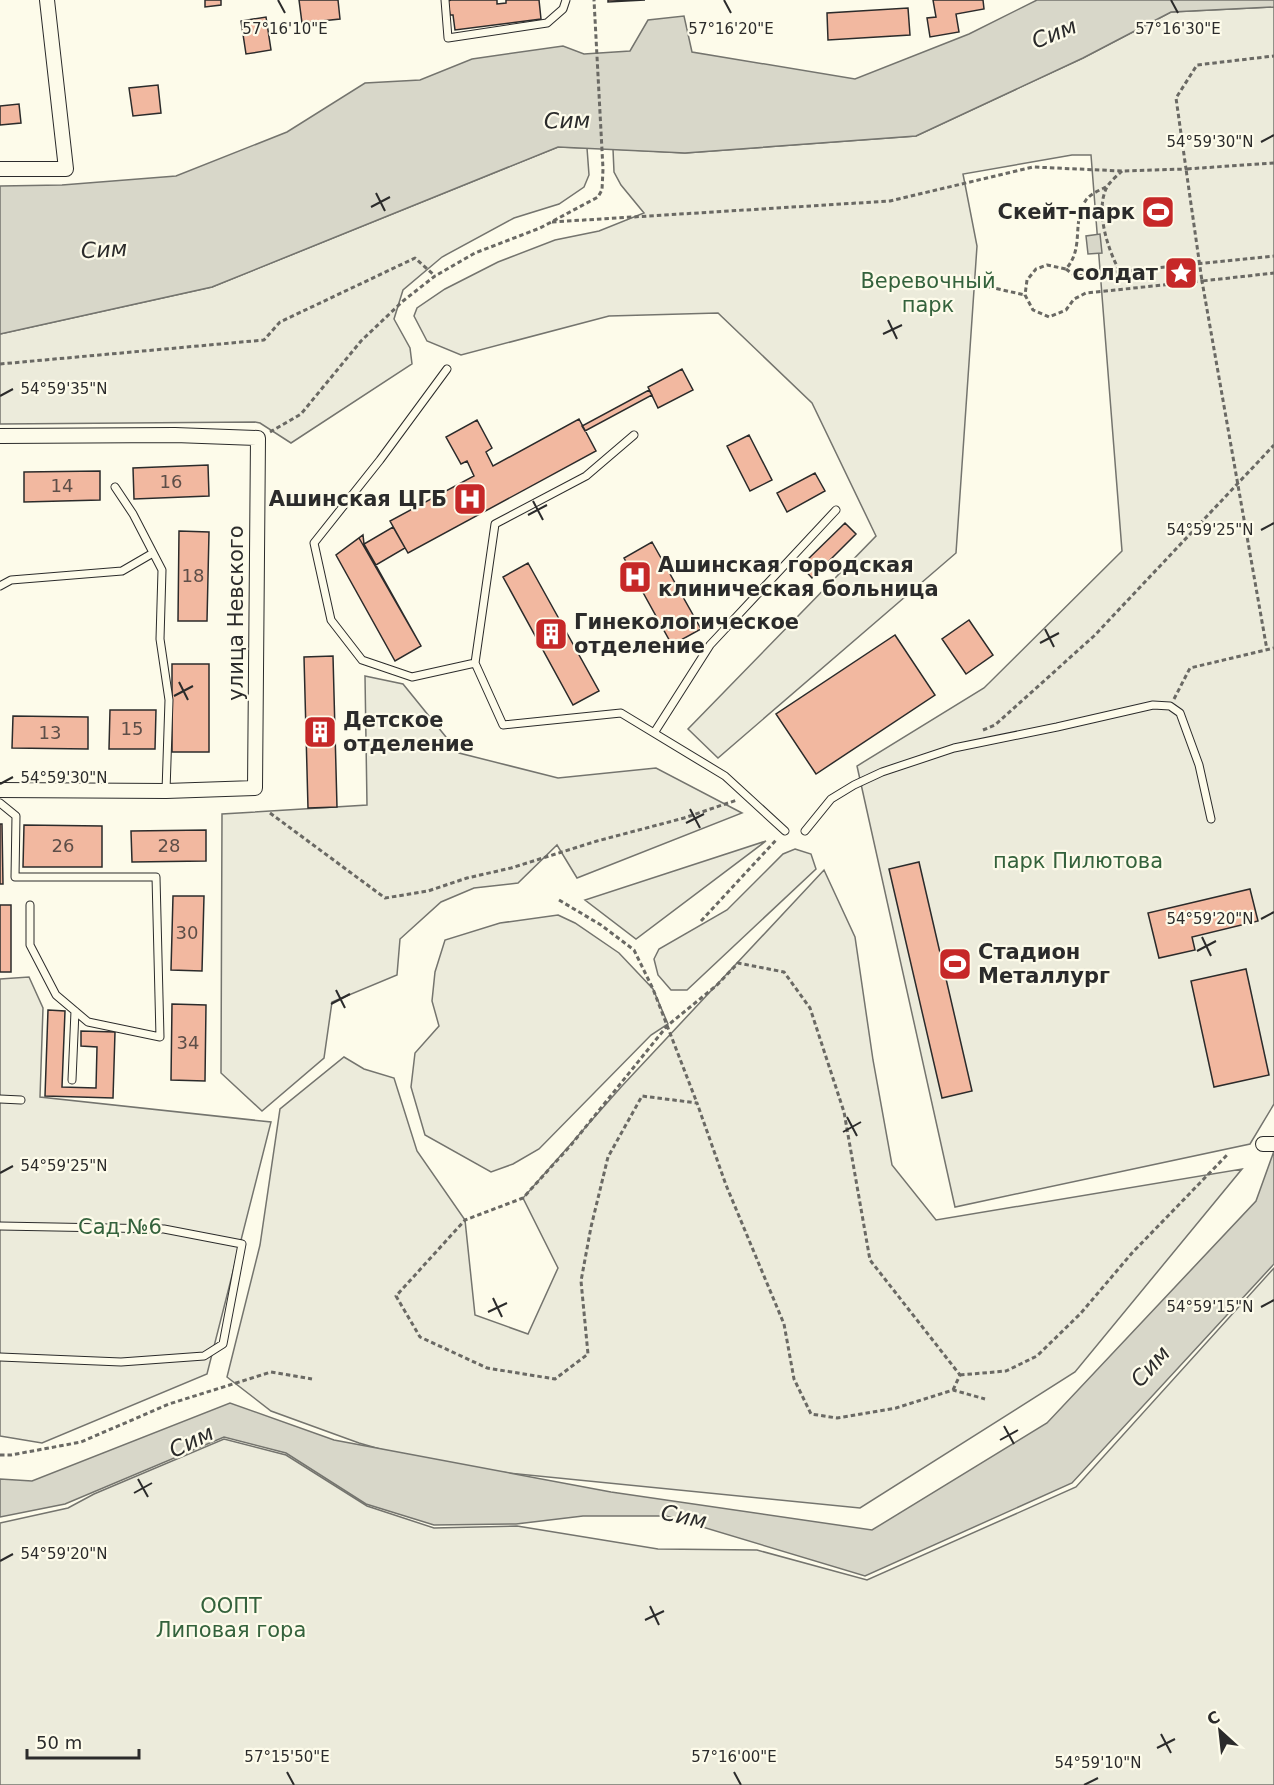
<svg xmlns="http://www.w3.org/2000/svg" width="1274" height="1785" viewBox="0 0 1274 1785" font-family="'DejaVu Sans',sans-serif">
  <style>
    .green { fill: #ecebdb; stroke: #74746e; stroke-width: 1.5 }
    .water { fill: #d8d7c9; stroke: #74746e; stroke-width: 1.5 }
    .building { fill: #f2b8a0; stroke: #2b2b2b; stroke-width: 1.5 }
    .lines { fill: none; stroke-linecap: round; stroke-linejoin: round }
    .service-casing { stroke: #2b2b2b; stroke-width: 9 }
    .minor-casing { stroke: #2b2b2b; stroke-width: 16 }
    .path { stroke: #6a6964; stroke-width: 3; stroke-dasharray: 4.5 3; stroke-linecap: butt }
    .service { stroke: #fdfbea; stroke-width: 7 }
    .minor { stroke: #fdfbea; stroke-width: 14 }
    .ticks { fill: none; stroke: #2b2b2b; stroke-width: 2 }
    .labels { text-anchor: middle; stroke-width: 4.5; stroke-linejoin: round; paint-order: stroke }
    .number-label { font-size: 18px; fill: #5d4e48 }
    .poi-label { font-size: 21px; font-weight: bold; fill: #2b2b2b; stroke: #fdfbea; text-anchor: start }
    .park-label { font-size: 21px; fill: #34623c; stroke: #fdfbea }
    .street-label { font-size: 21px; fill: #2b2b2b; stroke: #fdfbea }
    .water-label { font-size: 22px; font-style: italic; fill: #2b2b2b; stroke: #fdfbea }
    .ticks-label { font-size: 15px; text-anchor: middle; fill: #2b2b2b; stroke: #fdfbea; stroke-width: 4.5; stroke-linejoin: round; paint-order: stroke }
  </style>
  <rect width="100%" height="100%" fill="#fdfbea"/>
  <path class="green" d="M 1274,7 L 1274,1104 L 1250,1144 L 955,1207 L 857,766 L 984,688 L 1122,551 L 1091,155 L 1072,155 L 963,174 L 977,246 L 956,553 L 718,758 L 688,729 L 876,536 L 812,403 L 718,313 L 609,316 L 461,355 L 427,341 L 414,316 L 417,308 L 445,289 L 498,262 L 555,240 L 599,231 L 644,213 L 621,185 L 614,172 L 613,149 L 685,153 L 916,136 L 1083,58 L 1171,12 Z
    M 558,147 L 587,148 L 589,175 L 584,187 L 559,204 L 514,218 L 442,257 L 403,290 L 394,319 L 410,348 L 412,364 L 291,443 L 260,423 L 255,422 L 0,424 L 0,334 L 212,287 Z
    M 365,676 L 403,684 L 459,753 L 558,778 L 656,768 L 742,813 L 577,878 L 557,845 L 518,883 L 474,888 L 441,902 L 400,939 L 397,975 L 332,1002 L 324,1058 L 262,1111 L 221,1073 L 222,814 L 367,805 Z
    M 766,841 L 636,939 L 585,900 Z
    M 795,849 L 811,854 L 816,869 L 687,990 L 671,990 L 658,975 L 654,959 L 659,949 L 727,910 L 783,854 Z
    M 824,870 L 855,937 L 873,1060 L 892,1165 L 936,1220 L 1242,1169 L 1075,1372 L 860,1508 L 439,1466 L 359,1443 L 271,1411 L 227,1377 L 260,1245 L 280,1109 L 344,1057 L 364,1069 L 394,1078 L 417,1151 L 465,1220 L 475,1315 L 528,1334 L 558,1268 L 523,1198 L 622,1086 Z
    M 558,915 L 575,923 L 619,953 L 653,989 L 668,1024 L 651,1035 L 539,1149 L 513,1164 L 491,1172 L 425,1135 L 411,1087 L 415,1053 L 439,1026 L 432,1001 L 435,972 L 445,940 L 500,923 Z
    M 29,977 L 43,1008 L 40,1097 L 271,1122 L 207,1374 L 42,1443 L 0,1436 L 0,979 Z
    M 1274,1268 L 1274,1785 L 0,1785 L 0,1523 L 68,1508 L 94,1494 L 224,1439 L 286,1455 L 367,1506 L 434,1528 L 517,1526 L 658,1549 L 757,1550 L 867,1580 L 1076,1487 Z"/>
  <path class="water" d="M 1037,0 L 1274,0 L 1274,7 L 1171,12 L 1083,58 L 916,136 L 685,153 L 558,147 L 212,287 L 0,334 L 0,186 L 62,185 L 176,176 L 287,132 L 365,83 L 420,80 L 472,59 L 563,46 L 584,54 L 630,51 L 648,20 L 684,16 L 692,52 L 855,79 L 969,34 Z
    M 1100,234 L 1102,253 L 1088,254 L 1086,236 Z
    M 1274,1151 L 1274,1264 L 1072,1483 L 865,1576 L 666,1516 L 583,1516 L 516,1524 L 434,1525 L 366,1504 L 286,1453 L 224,1437 L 65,1504 L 0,1517 L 0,1479 L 32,1481 L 230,1403 L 334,1440 L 611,1492 L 872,1530 L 1047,1423 L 1256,1201 Z"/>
  <path class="building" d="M 205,0 L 221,0 L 221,5 L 205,7 Z
    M 299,0 L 338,0 L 340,19 L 302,23 Z
    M 451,0 L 497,0 L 497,4 L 506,3 L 506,0 L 539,0 L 541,19 L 455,30 L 453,15 L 450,15 L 448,1 Z
    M 608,0 L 645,0 L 608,2 Z
    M 933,0 L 983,0 L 984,9 L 956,14 L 959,32 L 930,37 L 927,18 L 936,17 Z
    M 908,8 L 910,35 L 828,40 L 827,13 Z
    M 266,17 L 271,50 L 246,54 L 241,21 Z
    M 158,85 L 161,113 L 133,116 L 129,88 Z
    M 19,104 L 21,123 L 0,125 L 0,106 Z
    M 682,369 L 693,390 L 658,408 L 648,387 Z
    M 649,390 L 652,395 L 585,431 L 582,426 Z
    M 579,419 L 596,451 L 408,553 L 390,521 L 474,476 L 467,461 L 461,464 L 446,437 L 477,420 L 492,448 L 486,452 L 493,466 Z
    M 749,435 L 772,480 L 750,491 L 727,446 Z
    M 208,465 L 209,496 L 134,499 L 133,468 Z
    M 100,471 L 100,500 L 24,502 L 24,472 Z
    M 815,473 L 825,491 L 787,512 L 777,493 Z
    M 845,523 L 856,534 L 812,578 L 801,566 Z
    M 393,527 L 405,548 L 376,565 L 364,544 Z
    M 179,531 L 209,532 L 207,621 L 178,621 Z
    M 363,535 L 364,544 L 421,646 L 395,661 L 336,555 Z
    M 359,538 L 421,646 L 395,661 L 336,555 Z
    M 652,542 L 701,629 L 672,645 L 624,558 Z
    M 528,563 L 599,691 L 573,705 L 503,577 Z
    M 969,620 L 993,655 L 966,674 L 942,639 Z
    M 895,635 L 935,695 L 816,774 L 776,714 Z
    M 333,656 L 337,807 L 308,808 L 304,657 Z
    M 172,664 L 209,664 L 209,752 L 172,752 Z
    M 110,710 L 156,710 L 155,749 L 109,749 Z
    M 13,716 L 88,717 L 88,749 L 12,748 Z
    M 0,824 L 2,824 L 3,884 L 0,884 Z
    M 24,825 L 102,826 L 102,867 L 23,867 Z
    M 206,830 L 206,861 L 132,862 L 131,831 Z
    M 919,862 L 972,1091 L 942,1098 L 889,869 Z
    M 1250,889 L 1258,921 L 1192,937 L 1195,950 L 1159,958 L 1148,913 Z
    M 173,896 L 204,896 L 202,971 L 171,970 Z
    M 0,905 L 11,905 L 11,972 L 0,972 Z
    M 1246,969 L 1269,1075 L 1214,1087 L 1191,981 Z
    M 172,1004 L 206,1005 L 205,1081 L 171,1080 Z
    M 48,1010 L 65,1011 L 62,1087 L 96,1088 L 97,1047 L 81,1046 L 81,1031 L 115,1032 L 113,1098 L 45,1096 Z"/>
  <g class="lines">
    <defs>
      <path id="service" d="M 445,0 L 448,38 L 547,23 L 563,9 L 566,0
        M 447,369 L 380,460 L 314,543 L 331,620 L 362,660 L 412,677 L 475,663
        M 634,435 L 586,476 L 495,524 L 475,663 L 503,725 L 621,713 L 725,776 L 785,831
        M 115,487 L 133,514 L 162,570 L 160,639 L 169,700 L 166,791
        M 0,586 L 11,580 L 122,571 L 153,553
        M 654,733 L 710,645 L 836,510
        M 0,803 L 16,816 L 15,877 L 156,877 L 160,1037 L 88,1022 L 56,995 L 30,945 L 30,905
        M 805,831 L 831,799 L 854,785 L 882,772 L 954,748 L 1057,727 L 1153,705 L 1170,706 L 1180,713 L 1199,765 L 1211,819
        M 72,1080 L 75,1011
        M 0,1099 L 21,1100
        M 0,1226 L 164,1229 L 242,1244 L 223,1344 L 204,1356 L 121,1362 L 0,1357"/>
      <path id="minor" d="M 0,169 L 66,169 L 47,0
        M 0,436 L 175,435 L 258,438 L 255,788 L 166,791 L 0,790
        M 1263,1144 L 1274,1144"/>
    </defs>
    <use href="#service" class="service-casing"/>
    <use href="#minor" class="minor-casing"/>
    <path class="path" d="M 1274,163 L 1186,169 L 1202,281 L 1274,273
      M 1122,171 C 1117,176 1109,182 1106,189 C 1096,211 1107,247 1118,268 L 1127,270
      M 1106,187 C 1100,190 1090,194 1086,200 C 1071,223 1085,247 1066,269 L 1047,265 L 1036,269 L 1027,280 L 1025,295 L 1033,310 L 1049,317 L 1066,310 L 1074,299 L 1086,293 L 1202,281 L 1267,650
      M 552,222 L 890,201 L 1033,167 L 1122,171 L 1186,169 L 1176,98 L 1197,65 L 1274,56
      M 1066,269 L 1075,276 L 1274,256
      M 967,282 L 1025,295
      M 0,364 L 264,340 L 280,322 L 415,258 L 435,276
      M 270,432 L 301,414 L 361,341 L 403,301 L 435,276 L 475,253 L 540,228 L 598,197 L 602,190 L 603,169 L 594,0
      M 1174,699 L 1190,668 L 1274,648
      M 983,730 L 995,725 L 1094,636 L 1274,445
      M 270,813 L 385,898 L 428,891 L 467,878 L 511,868 L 597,841 L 684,818 L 737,800
      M 559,900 L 601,925 L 634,950 L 653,989 L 697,1103
      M 701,921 L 777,839
      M 960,1375 L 1006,1371 L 1037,1356 L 1081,1313 L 1132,1253 L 1227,1155
      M 953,1390 L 960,1375 L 870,1260 L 844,1112 L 810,1008 L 784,972 L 738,963 L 717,985 L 667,1026 L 571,1145 L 523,1198 L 465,1220 L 396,1296 L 420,1337 L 487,1368 L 555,1379 L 588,1354 L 581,1281 L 591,1227 L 608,1157 L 642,1096 L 697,1103 L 726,1185 L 784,1324 L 794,1379 L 811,1414 L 837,1418 L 896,1408 L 953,1390 L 985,1399
      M 0,1455 L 11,1455 L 81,1442 L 169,1404 L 271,1372 L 312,1379"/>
    <use href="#service" class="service"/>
    <use href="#minor" class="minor"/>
  </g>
  <path class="ticks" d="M 278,0 L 285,13M 724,0 L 731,13M 1171,0 L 1178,13M 1261,142 L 1274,135M 376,193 L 385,211M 371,207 L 390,197M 888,320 L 897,339M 883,334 L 902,325M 0,396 L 13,389M 533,501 L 543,520M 528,515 L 547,505M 1261,530 L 1274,523M 1045,629 L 1054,647M 1040,643 L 1059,633M 179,682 L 188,700M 174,696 L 193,686M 0,784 L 13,777M 690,809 L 700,828M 686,823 L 704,814M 1261,919 L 1274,912M 1202,937 L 1211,956M 1197,951 L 1216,941M 336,990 L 345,1008M 331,1004 L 350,994M 847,1117 L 857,1136M 843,1132 L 861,1122M 0,1173 L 13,1166M 493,1298 L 502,1317M 1261,1307 L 1274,1300M 488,1312 L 507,1303M 1004,1426 L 1014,1444M 1000,1440 L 1018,1430M 138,1479 L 148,1497M 134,1493 L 152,1483M 0,1561 L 13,1554M 650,1606 L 659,1625M 645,1620 L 664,1611M 1161,1734 L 1171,1753M 1157,1748 L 1175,1739M 287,1772 L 294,1785M 734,1772 L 741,1785M 1084,1785 L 1098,1778"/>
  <defs>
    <symbol id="stadium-square" viewBox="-11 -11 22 22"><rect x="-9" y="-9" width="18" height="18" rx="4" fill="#c62828" stroke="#fdfbea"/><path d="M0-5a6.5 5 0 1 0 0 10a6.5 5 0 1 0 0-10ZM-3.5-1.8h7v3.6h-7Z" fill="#fff"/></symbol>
    <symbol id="sight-square" viewBox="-11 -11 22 22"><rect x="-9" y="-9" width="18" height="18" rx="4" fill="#c62828" stroke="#fdfbea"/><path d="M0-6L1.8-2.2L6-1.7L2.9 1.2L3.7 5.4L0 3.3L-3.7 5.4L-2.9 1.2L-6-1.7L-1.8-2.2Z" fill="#fff"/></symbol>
    <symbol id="hospital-square" viewBox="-11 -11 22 22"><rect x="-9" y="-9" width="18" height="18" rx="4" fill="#c62828" stroke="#fdfbea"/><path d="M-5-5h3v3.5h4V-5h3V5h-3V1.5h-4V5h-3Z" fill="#fff"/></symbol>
    <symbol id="building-square" viewBox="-11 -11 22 22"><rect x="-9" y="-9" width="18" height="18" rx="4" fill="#c62828" stroke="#fdfbea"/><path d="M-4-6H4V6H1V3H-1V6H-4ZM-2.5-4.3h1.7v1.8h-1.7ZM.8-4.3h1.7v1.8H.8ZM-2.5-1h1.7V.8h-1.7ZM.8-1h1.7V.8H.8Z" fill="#fff"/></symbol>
  </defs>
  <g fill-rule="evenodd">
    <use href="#stadium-square" x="1139" y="193" width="38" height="38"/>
    <use href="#sight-square" x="1162" y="254" width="38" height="38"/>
    <use href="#hospital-square" x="451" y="480" width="38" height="38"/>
    <use href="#hospital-square" x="616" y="558" width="38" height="38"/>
    <use href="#building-square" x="532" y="615" width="38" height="38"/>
    <use href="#building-square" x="301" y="713" width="38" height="38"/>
    <use href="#stadium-square" x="936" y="945" width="38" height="38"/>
  </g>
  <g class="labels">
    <g class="number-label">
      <text x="171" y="488">16</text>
      <text x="62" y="492">14</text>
      <text x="193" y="582">18</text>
      <text x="132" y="735">15</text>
      <text x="50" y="739">13</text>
      <text x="63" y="852">26</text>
      <text x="169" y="852">28</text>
      <text x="187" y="939">30</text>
      <text x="188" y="1049">34</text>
    </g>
    <g class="poi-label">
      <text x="1135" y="219" text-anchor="end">Скейт-парк</text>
      <text x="1158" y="280" text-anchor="end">солдат</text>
      <text x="447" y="506" text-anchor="end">Ашинская ЦГБ</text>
      <text x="658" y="572">Ашинская городская<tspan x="658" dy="24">клиническая больница</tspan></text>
      <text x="574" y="629">Гинекологическое<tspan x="574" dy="24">отделение</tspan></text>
      <text x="343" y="727">Детское<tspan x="343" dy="24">отделение</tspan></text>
      <text x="978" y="959">Стадион<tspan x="978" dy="24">Металлург</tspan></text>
    </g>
    <g class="park-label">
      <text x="928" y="288">Веревочный<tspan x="928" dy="24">парк</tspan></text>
      <text x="1078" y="868">парк Пилютова</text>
      <text x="120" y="1234">Сад №6</text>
      <text x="231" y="1613">ООПТ<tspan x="231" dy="24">Липовая гора</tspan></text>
    </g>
    <g class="street-label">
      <text transform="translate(236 613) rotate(-90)" y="7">улица Невского</text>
    </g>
    <g class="water-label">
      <text transform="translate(1054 33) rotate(-22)" y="8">Сим</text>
      <text transform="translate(567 120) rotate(-1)" y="8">Сим</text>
      <text transform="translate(104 249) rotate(-3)" y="8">Сим</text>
      <text transform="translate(1150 1366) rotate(-48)" y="8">Сим</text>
      <text transform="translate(191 1441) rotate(-26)" y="8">Сим</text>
      <text transform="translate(684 1516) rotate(12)" y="8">Сим</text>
    </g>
  </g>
  <g class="ticks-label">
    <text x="285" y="34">57°16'10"E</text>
    <text x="731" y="34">57°16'20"E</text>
    <text x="1178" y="34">57°16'30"E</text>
    <text x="1210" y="147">54°59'30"N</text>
    <text x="64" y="394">54°59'35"N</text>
    <text x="1210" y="535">54°59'25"N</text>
    <text x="64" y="783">54°59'30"N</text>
    <text x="1210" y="924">54°59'20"N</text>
    <text x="64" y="1171">54°59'25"N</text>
    <text x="1210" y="1312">54°59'15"N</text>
    <text x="64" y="1559">54°59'20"N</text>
    <text x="287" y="1762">57°15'50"E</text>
    <text x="734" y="1762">57°16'00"E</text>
    <text x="1098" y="1768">54°59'10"N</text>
  </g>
  <g transform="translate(1220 1731) rotate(333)" stroke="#fdfbea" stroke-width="4.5" paint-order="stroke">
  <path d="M0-4.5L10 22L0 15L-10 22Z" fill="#2b2b2b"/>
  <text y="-9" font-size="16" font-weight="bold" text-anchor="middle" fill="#2b2b2b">С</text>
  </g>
  <path d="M27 1749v9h112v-9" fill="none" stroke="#2b2b2b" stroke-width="3"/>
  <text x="36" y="1749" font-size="18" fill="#2b2b2b" stroke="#fdfbea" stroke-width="4.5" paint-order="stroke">50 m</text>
</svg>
